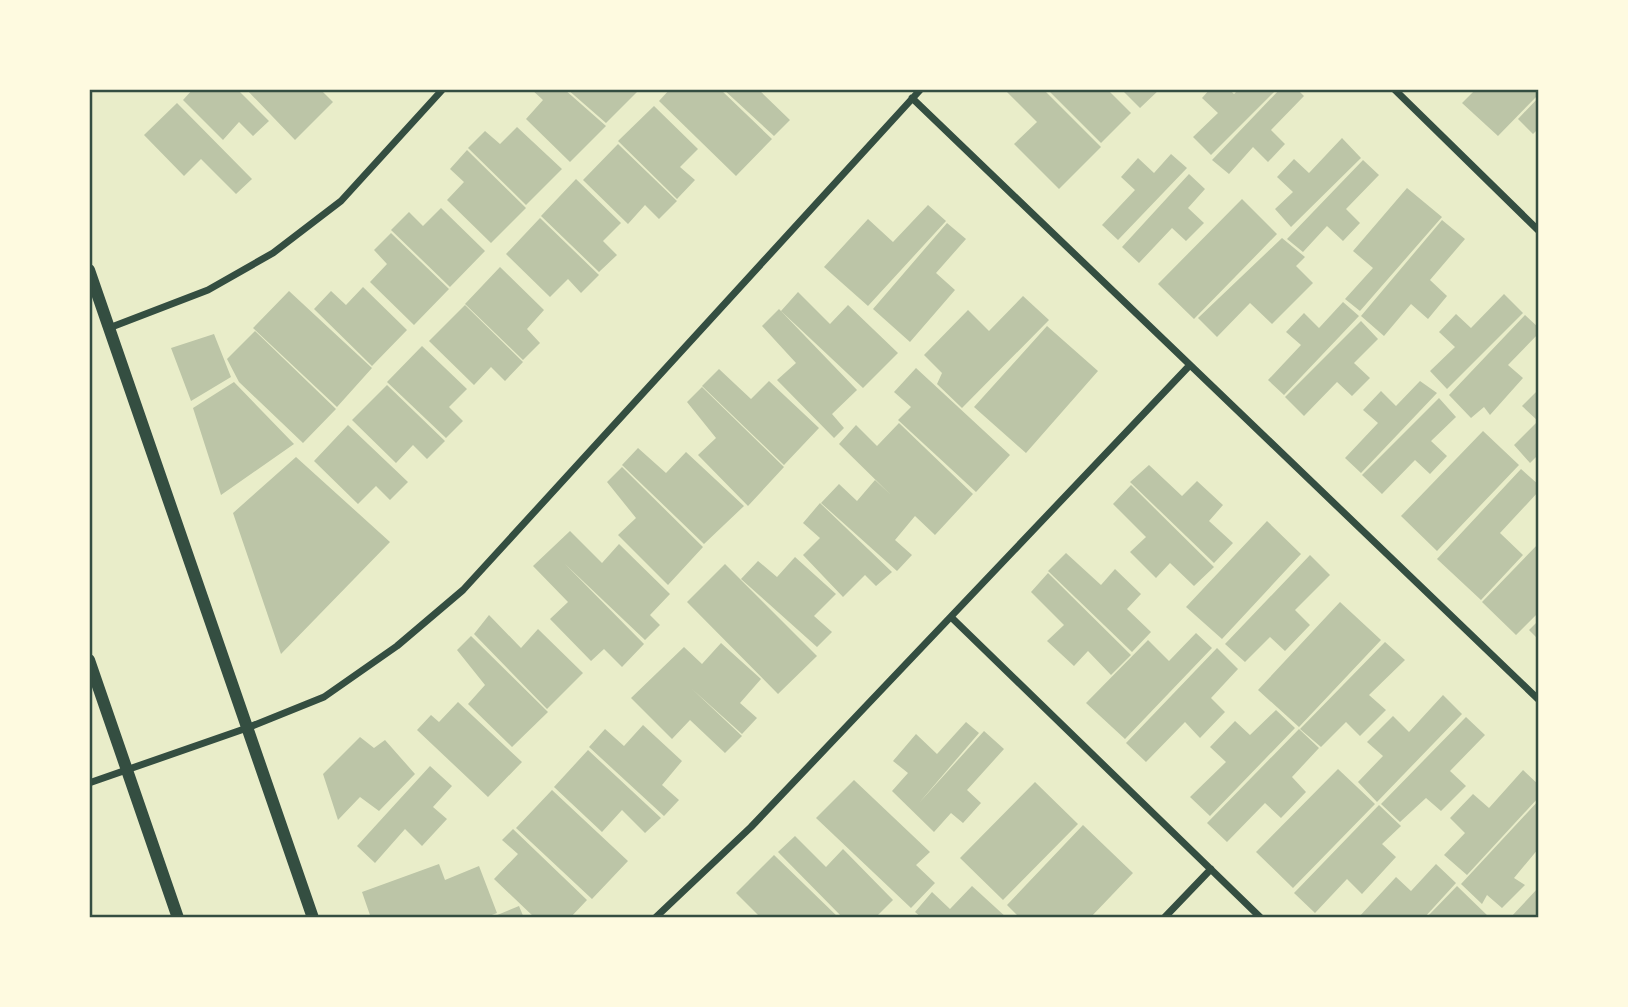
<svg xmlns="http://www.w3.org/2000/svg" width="1628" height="1007" viewBox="0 0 1628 1007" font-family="'Crimson Pro',serif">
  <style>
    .building { fill: #bcc5a7 }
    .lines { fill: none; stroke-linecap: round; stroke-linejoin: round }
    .minor { stroke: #344e41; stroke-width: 7 }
    .tertiary { stroke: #344e41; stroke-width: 12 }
    .neatline { fill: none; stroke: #344e41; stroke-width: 2.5 }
  </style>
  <rect width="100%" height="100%" fill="#e9edc9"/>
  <path class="building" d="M 193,89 L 237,89 L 269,121 L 253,136 L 239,122 L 223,140 L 183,100 Z
    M 246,89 L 320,89 L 333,102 L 295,140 Z
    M 531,89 L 564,89 L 606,126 L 570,162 L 526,119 L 543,100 Z
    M 567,89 L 640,89 L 606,123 Z
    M 670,89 L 720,89 L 772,139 L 736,176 L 659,101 Z
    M 723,89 L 758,89 L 790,120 L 774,136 Z
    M 1004,89 L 1043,89 L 1101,147 L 1059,189 L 1014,144 L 1037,122 Z
    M 1047,89 L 1107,89 L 1131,113 L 1101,143 Z
    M 1121,89 L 1160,89 L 1140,108 Z
    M 1210,89 L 1229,89 L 1234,94 L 1239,89 L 1277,89 L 1211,155 L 1193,137 L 1218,113 L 1202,98 Z
    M 1280,89 L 1297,89 L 1304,96 L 1271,130 L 1285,144 L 1268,162 L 1253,147 L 1229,174 L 1212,160 Z
    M 1476,89 L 1539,89 L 1539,94 L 1498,136 L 1462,103 Z
    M 1539,97 L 1539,128 L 1533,134 L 1518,119 Z
    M 177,103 L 252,179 L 236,194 L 201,159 L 184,176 L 144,135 Z
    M 654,106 L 698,149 L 680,167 L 695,180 L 677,199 L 618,141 Z
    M 517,127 L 562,169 L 526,205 L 468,148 L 485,131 L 500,144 Z
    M 1342,138 L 1361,158 L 1291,227 L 1275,209 L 1293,192 L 1277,177 L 1294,159 L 1309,173 Z
    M 618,144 L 677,201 L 659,219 L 645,205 L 628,224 L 583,180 Z
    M 467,150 L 526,208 L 491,243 L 447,200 L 464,182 L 450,169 Z
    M 1171,154 L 1187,168 L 1118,240 L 1102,225 L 1135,190 L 1121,177 L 1138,158 L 1154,173 Z
    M 1363,160 L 1379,175 L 1346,209 L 1360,223 L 1343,241 L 1327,226 L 1303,252 L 1287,239 Z
    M 1189,174 L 1205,189 L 1188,208 L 1204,223 L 1186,241 L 1172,228 L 1139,263 L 1122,247 Z
    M 576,179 L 621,223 L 603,241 L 617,255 L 599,272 L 541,216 Z
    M 1407,188 L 1442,217 L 1360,311 L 1345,299 L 1373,268 L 1353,251 Z
    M 1242,199 L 1277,234 L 1194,319 L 1158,284 Z
    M 928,205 L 946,221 L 868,306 L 824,267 L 868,219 L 893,242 Z
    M 441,208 L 485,251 L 450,287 L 391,230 L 409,212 L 423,226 Z
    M 540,218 L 599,275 L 581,293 L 568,279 L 550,297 L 506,254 Z
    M 1442,220 L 1465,239 L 1430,280 L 1447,296 L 1428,319 L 1411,304 L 1384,336 L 1361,316 Z
    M 947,223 L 966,239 L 936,273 L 955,290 L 910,342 L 873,309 Z
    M 391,233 L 449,289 L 414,325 L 370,282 L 387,264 L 374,250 Z
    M 1282,238 L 1305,257 L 1296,266 L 1313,283 L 1272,324 L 1250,303 L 1217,337 L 1198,318 Z
    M 500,267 L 544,310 L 527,329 L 540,343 L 523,360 L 465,304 Z
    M 363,287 L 407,330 L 372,366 L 314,309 L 331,291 L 346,305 Z
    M 289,291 L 372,368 L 337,407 L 253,328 Z
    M 798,292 L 830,324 L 848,305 L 898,353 L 863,388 L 781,311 Z
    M 1504,294 L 1523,313 L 1447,389 L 1430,371 L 1455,347 L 1439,332 L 1456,314 L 1471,328 Z
    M 1023,296 L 1049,320 L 962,408 L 937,384 L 942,373 L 924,355 L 968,310 L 989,331 Z
    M 1343,302 L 1359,316 L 1284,395 L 1268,380 L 1301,345 L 1286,332 L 1304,313 L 1319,328 Z
    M 465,305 L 523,362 L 505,381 L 491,367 L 474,385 L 429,341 Z
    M 779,309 L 857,390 L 832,414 L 844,428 L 834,438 L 777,380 L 796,363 L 762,326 Z
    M 1525,315 L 1539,328 L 1539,333 L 1508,365 L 1523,378 L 1490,415 L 1484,407 L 1471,418 L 1449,395 Z
    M 1361,321 L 1378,339 L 1354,363 L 1370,378 L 1352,396 L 1337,382 L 1304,416 L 1285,397 Z
    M 1047,326 L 1098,371 L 1026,453 L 974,407 Z
    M 255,331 L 336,409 L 303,443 L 239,382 L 227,359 Z
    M 214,334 L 231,377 L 191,401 L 171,348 Z
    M 422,346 L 467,389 L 449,407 L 463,421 L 446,438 L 387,382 Z
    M 916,368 L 1010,455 L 976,492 L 898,420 L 911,407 L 894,392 Z
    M 719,369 L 751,399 L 769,381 L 819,428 L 784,465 L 702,386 Z
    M 1420,381 L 1437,393 L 1361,473 L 1345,458 L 1378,423 L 1363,410 L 1381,391 L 1396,406 Z
    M 234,382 L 294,444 L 221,495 L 193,408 Z
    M 387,385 L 445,441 L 427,459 L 413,445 L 396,463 L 352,420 Z
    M 702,387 L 784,467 L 748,506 L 698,455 L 716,438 L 687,402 Z
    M 1539,389 L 1539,454 L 1530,463 L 1514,445 L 1538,421 L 1522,406 Z
    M 1439,398 L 1456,417 L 1431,441 L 1447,456 L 1430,474 L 1415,460 L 1382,494 L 1362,475 Z
    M 899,423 L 973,494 L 935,535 L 915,516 L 895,540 L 912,555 L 897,571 L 821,503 L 839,484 L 857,501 L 875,480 L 891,495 L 839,444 L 856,425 L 877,446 Z
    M 348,425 L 408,482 L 390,500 L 376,486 L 358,504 L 314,461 Z
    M 1483,431 L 1519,465 L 1437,551 L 1401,516 Z
    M 638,448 L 666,473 L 686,452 L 744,506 L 704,544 L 622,465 Z
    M 296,457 L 390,542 L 281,654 L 233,513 Z
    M 1149,465 L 1182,496 L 1197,481 L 1223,505 L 1209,521 L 1233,543 L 1214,563 L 1130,482 Z
    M 622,467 L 703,547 L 668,585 L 618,535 L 636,518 L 607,482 Z
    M 1521,469 L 1539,485 L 1539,491 L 1500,533 L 1523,555 L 1481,600 L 1437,559 Z
    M 1131,485 L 1214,567 L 1194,586 L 1170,563 L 1156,578 L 1130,552 L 1146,537 L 1113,504 Z
    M 820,503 L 892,572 L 876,586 L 865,575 L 843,597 L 803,555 L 820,538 L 803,523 Z
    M 1267,521 L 1301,554 L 1222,639 L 1186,607 Z
    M 570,531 L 602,563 L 619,544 L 670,594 L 650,615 L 660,625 L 645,640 L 565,564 L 644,644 L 622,667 L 604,649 L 591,661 L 550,619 L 568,602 L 533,566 Z
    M 1539,543 L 1539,612 L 1516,635 L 1482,602 Z
    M 1066,553 L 1101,585 L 1115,569 L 1141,594 L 1127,609 L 1151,632 L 1132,652 L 1048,571 Z
    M 1310,555 L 1330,575 L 1295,610 L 1310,625 L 1285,651 L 1270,637 L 1245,662 L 1225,644 Z
    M 795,557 L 836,594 L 814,616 L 832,632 L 817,647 L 741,579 L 758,561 L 777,577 Z
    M 725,564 L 817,656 L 778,694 L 687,602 Z
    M 1048,573 L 1131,655 L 1111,675 L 1088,651 L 1074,666 L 1047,641 L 1064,625 L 1031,592 Z
    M 1340,602 L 1381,640 L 1299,727 L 1258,690 Z
    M 489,615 L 521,648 L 538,629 L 583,673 L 547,709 L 474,634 Z
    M 1539,620 L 1539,640 L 1529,630 Z
    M 1196,633 L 1212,648 L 1125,739 L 1086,703 L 1148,640 L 1169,661 Z
    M 471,636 L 548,712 L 512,747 L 468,704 L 485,685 L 457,650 Z
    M 1385,642 L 1405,660 L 1369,695 L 1386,710 L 1360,736 L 1346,722 L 1321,747 L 1300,729 Z
    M 721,643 L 761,679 L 740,703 L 757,718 L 742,734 L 692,689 L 742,736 L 725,753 L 690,720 L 672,739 L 631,698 L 684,647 L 702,664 Z
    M 1217,648 L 1238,669 L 1211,698 L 1225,712 L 1200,738 L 1185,722 L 1146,762 L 1126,743 Z
    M 1443,695 L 1462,714 L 1377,802 L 1358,782 L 1383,756 L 1367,742 L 1393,716 L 1409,732 Z
    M 458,702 L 522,762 L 488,797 L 417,730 L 431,715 L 439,722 Z
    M 1276,710 L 1295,728 L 1210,816 L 1190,797 L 1226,762 L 1210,747 L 1235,721 L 1250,735 Z
    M 1466,717 L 1485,735 L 1450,771 L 1466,786 L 1441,811 L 1426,798 L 1400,822 L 1381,804 Z
    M 966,722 L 979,733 L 919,803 L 984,731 L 1004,749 L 967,790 L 981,803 L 963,823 L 951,813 L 934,832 L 892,791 L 908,773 L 893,761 L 916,734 L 937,754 Z
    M 643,725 L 682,761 L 662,785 L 679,800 L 664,816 L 589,747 L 605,729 L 624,746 Z
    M 1299,729 L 1319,748 L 1292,777 L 1306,792 L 1281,818 L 1265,803 L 1227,842 L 1207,823 Z
    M 360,737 L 374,748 L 385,740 L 415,774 L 379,811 L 360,797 L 338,820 L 323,774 Z
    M 588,750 L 661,818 L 645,833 L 622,810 L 602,832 L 554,787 Z
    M 430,766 L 452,786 L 433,807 L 447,819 L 422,846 L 405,829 L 375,863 L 357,846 Z
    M 1338,769 L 1375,804 L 1293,888 L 1256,852 Z
    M 1523,770 L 1539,785 L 1539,797 L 1467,875 L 1444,855 L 1465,833 L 1450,818 L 1473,794 L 1489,808 Z
    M 854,780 L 930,852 L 916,865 L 935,883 L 911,908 L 816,818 Z
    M 1035,782 L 1078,824 L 1003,900 L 960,858 Z
    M 552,790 L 628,861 L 592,899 L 516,828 Z
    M 1539,800 L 1539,848 L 1514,878 L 1525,885 L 1502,908 L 1487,895 L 1482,904 L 1461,884 Z
    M 1379,805 L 1401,826 L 1382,844 L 1396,857 L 1362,894 L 1347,879 L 1315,913 L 1294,893 Z
    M 1083,825 L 1133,873 L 1090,918 L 1020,918 L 1007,905 Z
    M 513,829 L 587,900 L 570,918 L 535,918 L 494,879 L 518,854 L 502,840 Z
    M 795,836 L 826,867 L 843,849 L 893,900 L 875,918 L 843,918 L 778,852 Z
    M 774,855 L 839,918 L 761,918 L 736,893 Z
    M 439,864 L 445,880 L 479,866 L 497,913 L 484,918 L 371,918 L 362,892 Z
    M 1436,864 L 1456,883 L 1424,918 L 1358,918 L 1396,877 L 1411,891 Z
    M 972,886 L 1007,918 L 922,918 L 915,912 L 932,892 L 950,909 Z
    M 1457,886 L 1490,918 L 1426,918 Z
    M 1539,887 L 1539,918 L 1510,918 Z
    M 519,906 L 524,918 L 490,918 Z"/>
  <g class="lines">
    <path class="minor" d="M 1394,89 L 1539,231
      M 912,98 L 1539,700
      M 109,328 L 208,290 L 273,253 L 341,201 L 443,89
      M 952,618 L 1261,918
      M 89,783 L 247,728 L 324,697 L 397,646 L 463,590 L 921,89
      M 655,918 L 751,827 L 1190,365
      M 1164,918 L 1211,869"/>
    <path class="tertiary" d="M 89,270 L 313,918
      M 89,660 L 178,918"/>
  </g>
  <rect width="1628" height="1007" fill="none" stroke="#fefae0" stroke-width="182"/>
  <rect x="91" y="91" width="1446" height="825" class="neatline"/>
</svg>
